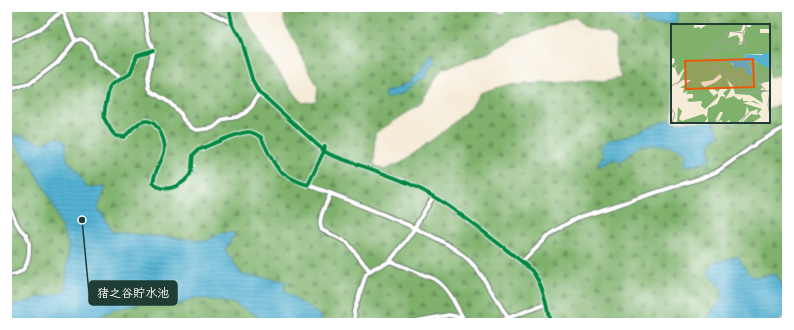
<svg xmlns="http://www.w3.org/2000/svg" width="794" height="330" viewBox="0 0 794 330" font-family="'Architects Daughter','Klee One',sans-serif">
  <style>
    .forest { fill: url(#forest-firs); stroke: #4f7750; fill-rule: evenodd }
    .water { fill: url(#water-rules); stroke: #3a7884 }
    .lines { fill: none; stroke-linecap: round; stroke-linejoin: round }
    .minor-casing { stroke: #6a7a6d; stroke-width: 6 }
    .minor { stroke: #fff; stroke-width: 4 }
    .cycleway-casing { stroke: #fff; stroke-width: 6 }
    .cycleway { stroke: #00873e; stroke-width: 4 }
    .inset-road { fill: none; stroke: #9fa596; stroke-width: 1 }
    .view { fill: #e8590c; fill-opacity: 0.15; stroke: #e8590c; stroke-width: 2 }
    .inset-edge { fill: none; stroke: #1f3d34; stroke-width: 2 }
    .leader { fill: none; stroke: #1f3d34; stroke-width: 1.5 }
    .callout-dot { fill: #1f3d34; stroke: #fff; stroke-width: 1.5 }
    .callout { fill: #1f3d34; stroke: #1f3d34; stroke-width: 1.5 }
    .callout-label { font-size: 12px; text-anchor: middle; font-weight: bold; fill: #fff }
  </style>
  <defs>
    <pattern id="forest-firs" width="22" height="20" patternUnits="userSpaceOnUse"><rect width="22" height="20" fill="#7fb16c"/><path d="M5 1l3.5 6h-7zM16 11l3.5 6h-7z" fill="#67915a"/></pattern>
    <pattern id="water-rules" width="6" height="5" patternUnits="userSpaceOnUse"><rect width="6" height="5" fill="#55b2d4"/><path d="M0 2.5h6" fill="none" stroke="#4692ad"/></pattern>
  </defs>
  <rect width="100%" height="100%" fill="#fff"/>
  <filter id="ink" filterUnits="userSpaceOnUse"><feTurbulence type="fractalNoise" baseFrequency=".025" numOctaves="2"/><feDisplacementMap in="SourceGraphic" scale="8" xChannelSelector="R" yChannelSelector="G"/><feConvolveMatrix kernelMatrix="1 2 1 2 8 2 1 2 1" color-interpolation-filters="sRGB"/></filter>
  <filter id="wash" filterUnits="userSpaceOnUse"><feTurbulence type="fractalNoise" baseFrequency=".012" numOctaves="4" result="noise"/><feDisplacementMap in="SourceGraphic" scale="16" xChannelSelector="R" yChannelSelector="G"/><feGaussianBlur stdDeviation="0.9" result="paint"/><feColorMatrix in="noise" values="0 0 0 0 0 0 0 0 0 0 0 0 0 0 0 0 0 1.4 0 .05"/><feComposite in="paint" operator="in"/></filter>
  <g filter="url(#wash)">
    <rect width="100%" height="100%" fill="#f5ebd7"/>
    <path class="forest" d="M 7,7 L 240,7 L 263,50 L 302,103 L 316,101 L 318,88 L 284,21 L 285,7 L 490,7 L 493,11 L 504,14 L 509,7 L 644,7 L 642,19 C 656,27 666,28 678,16 L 675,11 L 670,7 L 787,7 L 787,74 L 769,78 L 769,25 L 672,25 L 672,118 L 622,138 L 608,140 L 604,155 L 599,162 L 602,166 L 613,159 L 622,161 L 640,145 L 672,146 L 684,151 L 686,166 C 698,165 705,166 712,156 C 707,142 712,142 721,134 L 713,122 L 769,122 L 769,108 L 787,104 L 787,294 L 776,274 L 753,277 L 748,274 L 713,279 L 722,289 L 722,298 L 704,323 L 322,323 L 321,316 L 284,291 L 286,281 L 242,274 L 225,250 L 235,233 L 221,233 L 207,241 L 113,232 L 76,170 L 67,160 L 65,141 L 56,137 L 42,143 L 22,135 L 9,137 L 28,158 L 52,203 L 69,246 L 65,291 L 9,306 L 7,306 ZM 638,9 L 631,18 L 614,13 ZM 575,17 L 583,26 L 608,33 L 616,39 L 615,55 L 621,78 L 603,82 L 591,81 L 505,85 L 480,93 L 471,107 L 448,128 L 401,163 L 384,170 L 374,165 L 375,133 L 419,105 L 442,69 L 485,55 L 518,37 ZM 432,55 L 434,64 L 426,71 L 425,78 C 406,82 406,104 384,92 C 400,90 413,80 424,68 C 427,64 427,58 432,55 Z
      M 195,298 L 234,303 L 270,323 L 88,323 L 89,321 L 114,310 L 147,302 L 175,306 Z"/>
    <path class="water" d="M 644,7 C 654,7 674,3 677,15 C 678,19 677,22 675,25 C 666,21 651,30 642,19 Z
      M 638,9 L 637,24 L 632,23 L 631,18 L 626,17 L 621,18 L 614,13 Z
      M 432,55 L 438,64 C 427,64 429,71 425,78 C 412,80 406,97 392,96 L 389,99 L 385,97 L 384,92 C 400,90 413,80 424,68 C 427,64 427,58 432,55 Z
      M 672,118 L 672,122 L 713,122 L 721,134 C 718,136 713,140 711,143 C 707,148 712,154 710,160 L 700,164 L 686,166 L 683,163 L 686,156 L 684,151 L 672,146 L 640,145 L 622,161 L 618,162 L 613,159 L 602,166 L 598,165 L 599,162 L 604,155 L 602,147 L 608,140 L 622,138 Z
      M 22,135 L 42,143 L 56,137 L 65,141 L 67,160 L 76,170 L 87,188 L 106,187 L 98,208 L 113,232 L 207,241 L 221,233 L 235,233 L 225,250 L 241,274 L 286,281 L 284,291 L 321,316 L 322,323 L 270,323 L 234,303 L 195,298 L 175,306 L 147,302 L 114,310 L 89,321 L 88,323 L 7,323 L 7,306 L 10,306 L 65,291 L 69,246 L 52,203 L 28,158 L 9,136 Z
      M 738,256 C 752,281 748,278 776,274 L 787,294 L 787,312 L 778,323 L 704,323 L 722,298 L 722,289 L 713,279 L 708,270 L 716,262 Z"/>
  </g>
  <g filter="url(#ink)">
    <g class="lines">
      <defs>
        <path id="minor" d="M 144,7 L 149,39 L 153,50 L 148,77 L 149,87 L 151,91 L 170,103 L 181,114 L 183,119 L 192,128 L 197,130 L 213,128 L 224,119 L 237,117 L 245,113 L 252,106 L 259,93
          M 200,7 L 232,23
          M 63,11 L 75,41
          M 7,44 L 39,30 L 51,19 L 63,11 L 66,7
          M 153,50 L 137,55 L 130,74 L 111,85 L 109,89 L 105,108 L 104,118 L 112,132 L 116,136 L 124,137 C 130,132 137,121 146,121 C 158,120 167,143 164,153 C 161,163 154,172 153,183 C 163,194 180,187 189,176 C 193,171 192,161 193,155 L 198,150 C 211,145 237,132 249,132 C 253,132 257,135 261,137 C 265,146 270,157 276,166 C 283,175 297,182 308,185 L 324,151 L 267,99 L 259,93 L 253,82 L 241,41 L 232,23 L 229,7
          M 7,90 L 29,84 L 57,63 L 75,41 L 80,39 L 84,40 L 90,45 L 95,60 L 122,79
          M 325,146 L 324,151 L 331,155 C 358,165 386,173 412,185 C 452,204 487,235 522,262 C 525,265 529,268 532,271 C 543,285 547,306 550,323
          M 308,185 C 333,194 358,204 382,214 C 410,226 456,243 475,267 C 487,282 497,301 508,318 L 509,323
          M 331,193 C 327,203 316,220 322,230 L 347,242 L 369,270
          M 7,201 C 11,210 14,220 19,227 C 21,232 26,232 28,239 C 30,243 29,248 29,252 C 28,266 23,275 7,275
          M 390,261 L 434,279 C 448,287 455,304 463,318
          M 522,262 L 554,231 L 577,218 L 707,176 L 718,171 L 757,143 L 787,126
          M 357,323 L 355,320 L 354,311 L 366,274 L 374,268 L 385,264 L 390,261 L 410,235 L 433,197
          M 406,323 L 449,315 L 463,318 L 476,323
          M 494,323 L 546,304"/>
      </defs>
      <use href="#minor" class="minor-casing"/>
      <use href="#minor" class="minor"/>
      <defs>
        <path id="cycleway" d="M 153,50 L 137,55 L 130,74 L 111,85 L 109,89 L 105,108 L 104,118 L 112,132 L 116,136 L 124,137 C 130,132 137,121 146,121 C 158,120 167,143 164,153 C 161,163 154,172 153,183 C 163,194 180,187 189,176 C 193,171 192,161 193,155 L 198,150 C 211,145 237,132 249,132 C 253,132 257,135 261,137 C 265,146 270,157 276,166 C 283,175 297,182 308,185 L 324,151 L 267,99 L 259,93 L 253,82 L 241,41 L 232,23 L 229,7
          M 325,146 L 324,151 L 331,155 C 358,165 386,173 412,185 C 452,204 487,235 522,262 C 525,265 529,268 532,271 C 543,285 547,306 550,323"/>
      </defs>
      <use href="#cycleway" class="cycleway-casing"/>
      <use href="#cycleway" class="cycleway"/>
    </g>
  </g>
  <g transform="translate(671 24)">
    <rect width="99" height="99" fill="#f5ebd7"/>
    <path d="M 0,0 L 23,0 L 23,4 L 29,3 L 29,5 L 37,0 L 72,1 L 70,7 L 59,8 L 57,14 L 66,11 L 69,15 L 67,21 L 71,20 L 75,3 L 80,3 L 80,0 L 93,0 L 97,4 L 93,0 L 99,0 L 99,5 L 89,5 L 89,9 L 99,9 L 98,30 L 74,30 L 75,36 L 70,37 L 55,35 L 64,43 L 73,43 L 79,51 L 82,51 L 77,38 L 82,37 L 94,40 L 99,45 L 99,57 L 88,60 L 92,63 L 89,66 L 94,66 L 90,70 L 92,79 L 79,71 L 64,70 L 62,62 L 56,55 L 60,66 L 54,75 L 63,72 L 68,76 L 72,74 L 72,77 L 83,77 L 90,81 L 79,77 L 72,79 L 91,85 L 87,89 L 90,93 L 81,99 L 71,99 L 80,90 L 87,91 L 86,88 L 87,85 L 78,88 L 76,82 L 74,92 L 66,99 L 59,99 L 59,96 L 53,99 L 50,96 L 47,99 L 52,88 L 49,88 L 44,97 L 49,95 L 43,99 L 37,98 L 37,93 L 33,99 L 6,98 L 7,83 L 11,87 L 8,95 L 11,97 L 32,90 L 36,93 L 37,84 L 46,80 L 50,72 L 55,73 L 52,69 L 57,65 L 49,65 L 47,68 L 40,63 L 38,67 L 43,72 L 47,69 L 47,73 L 34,85 L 30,82 L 31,77 L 18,78 L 16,75 L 22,74 L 22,70 L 15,70 L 17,67 L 12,69 L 13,64 L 9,64 L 20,56 L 10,56 L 6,62 L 15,42 L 7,52 L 4,44 L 7,40 L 3,44 L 0,42 L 4,38 L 3,34 L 0,35 ZM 49,50 L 51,53 L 45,58 L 34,63 L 31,61 L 30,58 L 42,56 Z" fill="#7fb16c" fill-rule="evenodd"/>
    <path d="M 92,28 L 96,30 L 99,28 L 99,45 L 84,37 L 77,38 L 82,51 L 77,51 L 73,43 L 63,44 L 62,40 L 55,37 L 55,35 L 70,37 L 75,35 L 72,33 L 75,33 L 74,30 L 91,31 Z" fill="#55b2d4"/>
    <path class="inset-road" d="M 72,9 L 74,22 L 74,12M 54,13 L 56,21 L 61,16 L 73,19M 64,16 L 60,26 L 62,27 L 69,19M 47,23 L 38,31 L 39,37 L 44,43 L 56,48M 38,34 L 49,26 L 57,7M 38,37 L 52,36 L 47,45M 55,51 L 37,41 L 35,31 L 57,7 L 72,9 L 76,0M 61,56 L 66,52 L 70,56 L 69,66M 88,56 L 81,39 L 86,43 L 89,52 L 97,49 L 88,63M 70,59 L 74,53 L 70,52 L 70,47 L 62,52 L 56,48 L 55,51 L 61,56 L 67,69 L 99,67M 77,60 L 82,55 L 89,56M 0,62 L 38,42M 69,66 L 87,58 L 95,67M 99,66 L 97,81 L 99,92M 0,84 L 4,90 L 1,99M 69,99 L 79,87"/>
    <path class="view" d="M 82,35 L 83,63 L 15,65 L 14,37 Z"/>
    <rect width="99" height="99" class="inset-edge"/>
  </g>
  <path class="leader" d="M82 220L89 293"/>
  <circle class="callout-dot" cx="82" cy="220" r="4"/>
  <rect class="callout" x="89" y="281" width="88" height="24" rx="4"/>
  <g class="callout-label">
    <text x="133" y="297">猪之谷貯水池</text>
  </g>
  <rect width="794" height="330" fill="none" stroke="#fff" stroke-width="24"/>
</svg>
